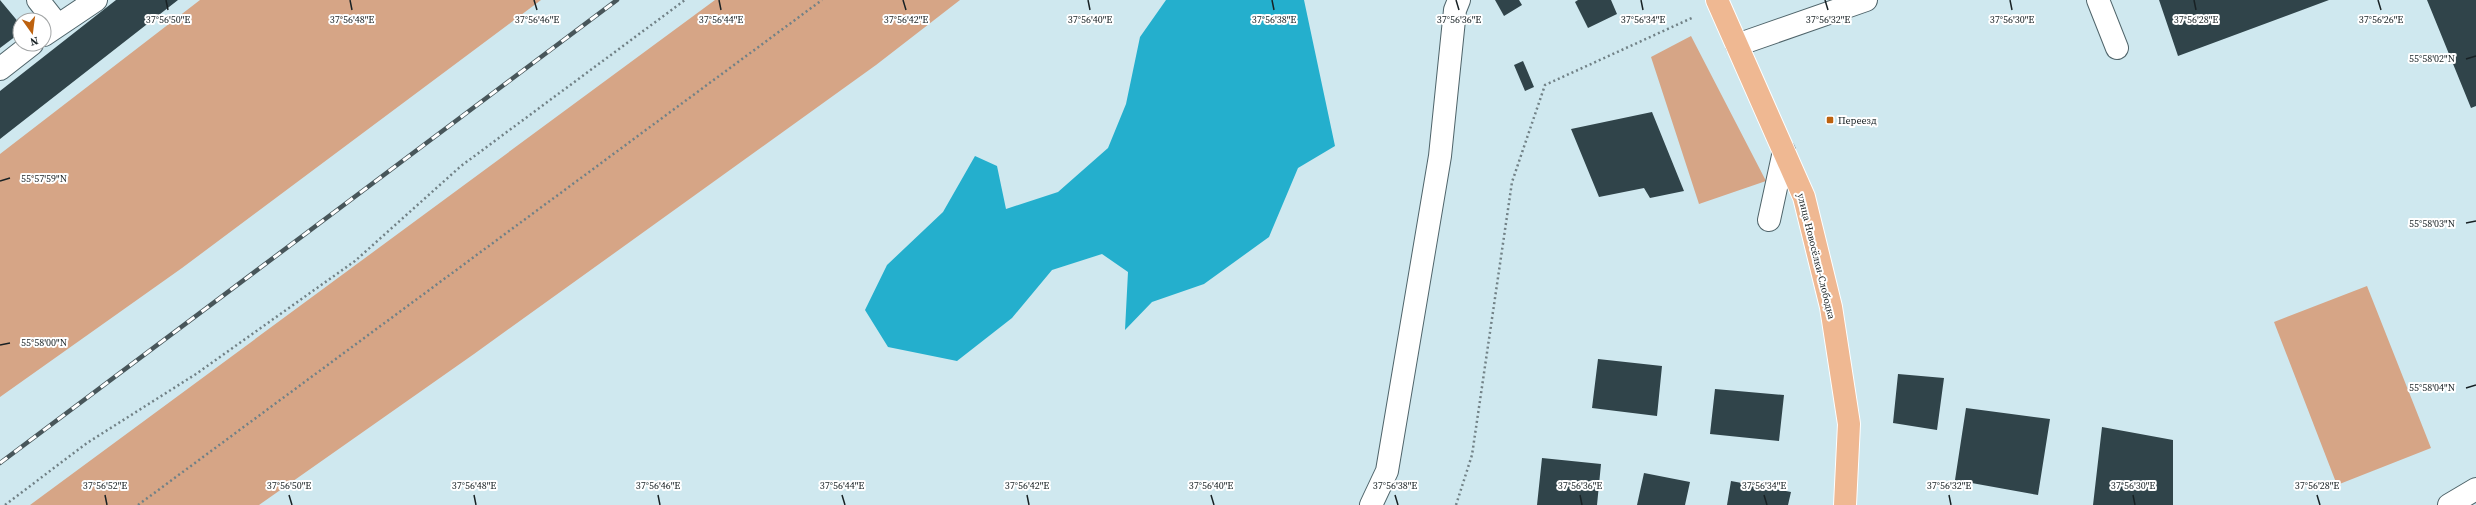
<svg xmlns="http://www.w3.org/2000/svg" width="2476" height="505" viewBox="0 0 2476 505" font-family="'Source Serif 4',serif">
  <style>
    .green { fill: #d6a586 }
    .water { fill: #24afcd }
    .building { fill: #30444a }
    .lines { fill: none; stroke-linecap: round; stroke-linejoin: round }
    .minor-casing { stroke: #4f646a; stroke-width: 24 }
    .major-casing { stroke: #fff; stroke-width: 24 }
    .path { stroke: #718186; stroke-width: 2.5; stroke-dasharray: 2 3; stroke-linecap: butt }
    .minor { stroke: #fff; stroke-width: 22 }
    .major { stroke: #efb892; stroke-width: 22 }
    .rail-casing { stroke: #48565a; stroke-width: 4.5 }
    .rail { stroke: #fff; stroke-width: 3; stroke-dasharray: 9; stroke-linecap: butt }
    .ticks { fill: none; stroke: #182124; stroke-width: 1.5 }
    .poi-dot { fill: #bd610e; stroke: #fff; stroke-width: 1.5 }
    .labels { text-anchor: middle; stroke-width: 4; stroke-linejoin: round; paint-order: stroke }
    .poi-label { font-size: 10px; fill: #182124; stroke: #fff; text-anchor: start }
    .street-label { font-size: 10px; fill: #182124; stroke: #fff }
    .ticks-label { font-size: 10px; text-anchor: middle; fill: #182124; stroke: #fff; stroke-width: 4; stroke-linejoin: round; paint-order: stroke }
  </style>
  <rect width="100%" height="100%" fill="#cfe8ef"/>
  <path class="green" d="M 200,0 L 541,0 L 182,268 L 0,397 L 0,154 Z
    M 715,0 L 960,0 L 876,65 L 474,354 L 259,505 L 30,505 Z
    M 1691,36 L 1766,181 L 1699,204 L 1651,57 Z
    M 2367,286 L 2431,448 L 2337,485 L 2274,322 Z"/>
  <path class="water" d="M 1166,0 L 1304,0 L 1335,146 L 1298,168 L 1269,237 L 1204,284 L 1152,302 L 1125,330 L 1128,272 L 1102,254 L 1052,270 L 1012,318 L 957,361 L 888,347 L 865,310 L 887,265 L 943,212 L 975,156 L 997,166 L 1006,209 L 1058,192 L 1108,148 L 1126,104 L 1140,37 Z"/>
  <path class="building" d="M 0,0 L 20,24 L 20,33 L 0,48 Z
    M 116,0 L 178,0 L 0,139 L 0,91 Z
    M 1495,0 L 1519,0 L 1522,5 L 1504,16 Z
    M 1578,0 L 1611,0 L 1617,14 L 1588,28 L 1575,2 Z
    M 2159,0 L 2329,0 L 2178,56 Z
    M 2427,0 L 2476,0 L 2476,106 L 2471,108 Z
    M 1523,61 L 1534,87 L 1525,91 L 1514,65 Z
    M 1652,112 L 1684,191 L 1650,198 L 1644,188 L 1599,197 L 1571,129 Z
    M 1598,359 L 1662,366 L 1657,416 L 1592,408 Z
    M 1898,374 L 1944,378 L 1937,430 L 1893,423 Z
    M 1715,389 L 1784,395 L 1779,441 L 1710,434 Z
    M 1966,408 L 2050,419 L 2038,495 L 1955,480 Z
    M 2102,427 L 2173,440 L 2173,505 L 2093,505 Z
    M 1542,458 L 1601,464 L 1597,505 L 1537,505 Z
    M 1644,473 L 1690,482 L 1685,505 L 1637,505 Z
    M 1731,481 L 1791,492 L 1788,505 L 1727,505 Z"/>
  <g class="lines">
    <defs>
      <path id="minor" d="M 38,0 L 57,24
        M 2098,0 L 2117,48
        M 44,35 L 96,0
        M 1737,45 L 1866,0
        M 0,69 L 32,44
        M 1769,220 L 1784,151
        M 1371,505 L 1387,471 L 1440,156 L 1455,10 L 1459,0
        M 2449,505 L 2476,489"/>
      <path id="major" d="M 1717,0 L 1804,197 L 1831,307 L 1849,424 L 1845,505"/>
    </defs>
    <use href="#minor" class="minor-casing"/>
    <use href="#major" class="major-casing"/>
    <path class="path" d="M 5,505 L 87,443 L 196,374 L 355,261 L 461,166 L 685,0
      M 138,505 L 822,0
      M 1456,505 L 1472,455 L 1512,182 L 1545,85 L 1694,17"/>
    <use href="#minor" class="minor"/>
    <use href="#major" class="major"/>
    <defs>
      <path id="rail" d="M 0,463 L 617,0"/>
    </defs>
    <use href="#rail" class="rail-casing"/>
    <use href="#rail" class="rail"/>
  </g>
  <path class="ticks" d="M 166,0 L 168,10M 350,0 L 352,10M 534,0 L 537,10M 719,0 L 721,10M 903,0 L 906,10M 1088,0 L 1090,10M 1272,0 L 1274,10M 1456,0 L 1459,10M 1641,0 L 1643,10M 1825,0 L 1828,10M 2010,0 L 2012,10M 2194,0 L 2196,10M 2378,0 L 2381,10M 2466,59 L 2476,56M 0,181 L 10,178M 2466,223 L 2476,221M 0,345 L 10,343M 2466,388 L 2476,385M 105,495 L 107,505M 289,495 L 292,505M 474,495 L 476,505M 658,495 L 660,505M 842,495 L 845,505M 1027,495 L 1029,505M 1211,495 L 1214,505M 1395,495 L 1398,505M 1580,495 L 1582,505M 1764,495 L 1767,505M 1949,495 L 1951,505M 2133,495 L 2135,505M 2317,495 L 2320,505"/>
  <rect class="poi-dot" x="1826" y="116" width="8" height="8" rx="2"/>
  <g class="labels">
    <g class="poi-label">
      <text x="1838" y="124">Переезд</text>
    </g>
    <g class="street-label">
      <text transform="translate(1817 256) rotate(76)" y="4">улица Новосёлки-Слободка</text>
    </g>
  </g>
  <g class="ticks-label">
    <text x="2196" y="23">37°56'28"E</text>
    <text x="168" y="23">37°56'50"E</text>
    <text x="352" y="23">37°56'48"E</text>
    <text x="537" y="23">37°56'46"E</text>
    <text x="721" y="23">37°56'44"E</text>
    <text x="906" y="23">37°56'42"E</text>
    <text x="1090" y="23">37°56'40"E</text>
    <text x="1274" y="23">37°56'38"E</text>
    <text x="1459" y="23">37°56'36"E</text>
    <text x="1643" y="23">37°56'34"E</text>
    <text x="1828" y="23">37°56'32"E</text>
    <text x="2012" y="23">37°56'30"E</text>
    <text x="2381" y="23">37°56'26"E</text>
    <text x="2432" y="62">55°58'02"N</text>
    <text x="44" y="182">55°57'59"N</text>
    <text x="2432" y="227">55°58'03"N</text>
    <text x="44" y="346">55°58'00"N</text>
    <text x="2432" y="391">55°58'04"N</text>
    <text x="105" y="489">37°56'52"E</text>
    <text x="289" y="489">37°56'50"E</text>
    <text x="474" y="489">37°56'48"E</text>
    <text x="658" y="489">37°56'46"E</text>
    <text x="842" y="489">37°56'44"E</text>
    <text x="1027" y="489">37°56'42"E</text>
    <text x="1211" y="489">37°56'40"E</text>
    <text x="1395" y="489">37°56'38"E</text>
    <text x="1580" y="489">37°56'36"E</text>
    <text x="1764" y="489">37°56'34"E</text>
    <text x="1949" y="489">37°56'32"E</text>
    <text x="2133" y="489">37°56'30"E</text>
    <text x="2317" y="489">37°56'28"E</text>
  </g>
  <g transform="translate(32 32) rotate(166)"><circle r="19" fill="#ffffff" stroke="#a3a6a7"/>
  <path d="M0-3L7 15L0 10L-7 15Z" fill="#bd610e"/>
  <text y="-6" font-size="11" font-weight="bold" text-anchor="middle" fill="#182124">N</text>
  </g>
</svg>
